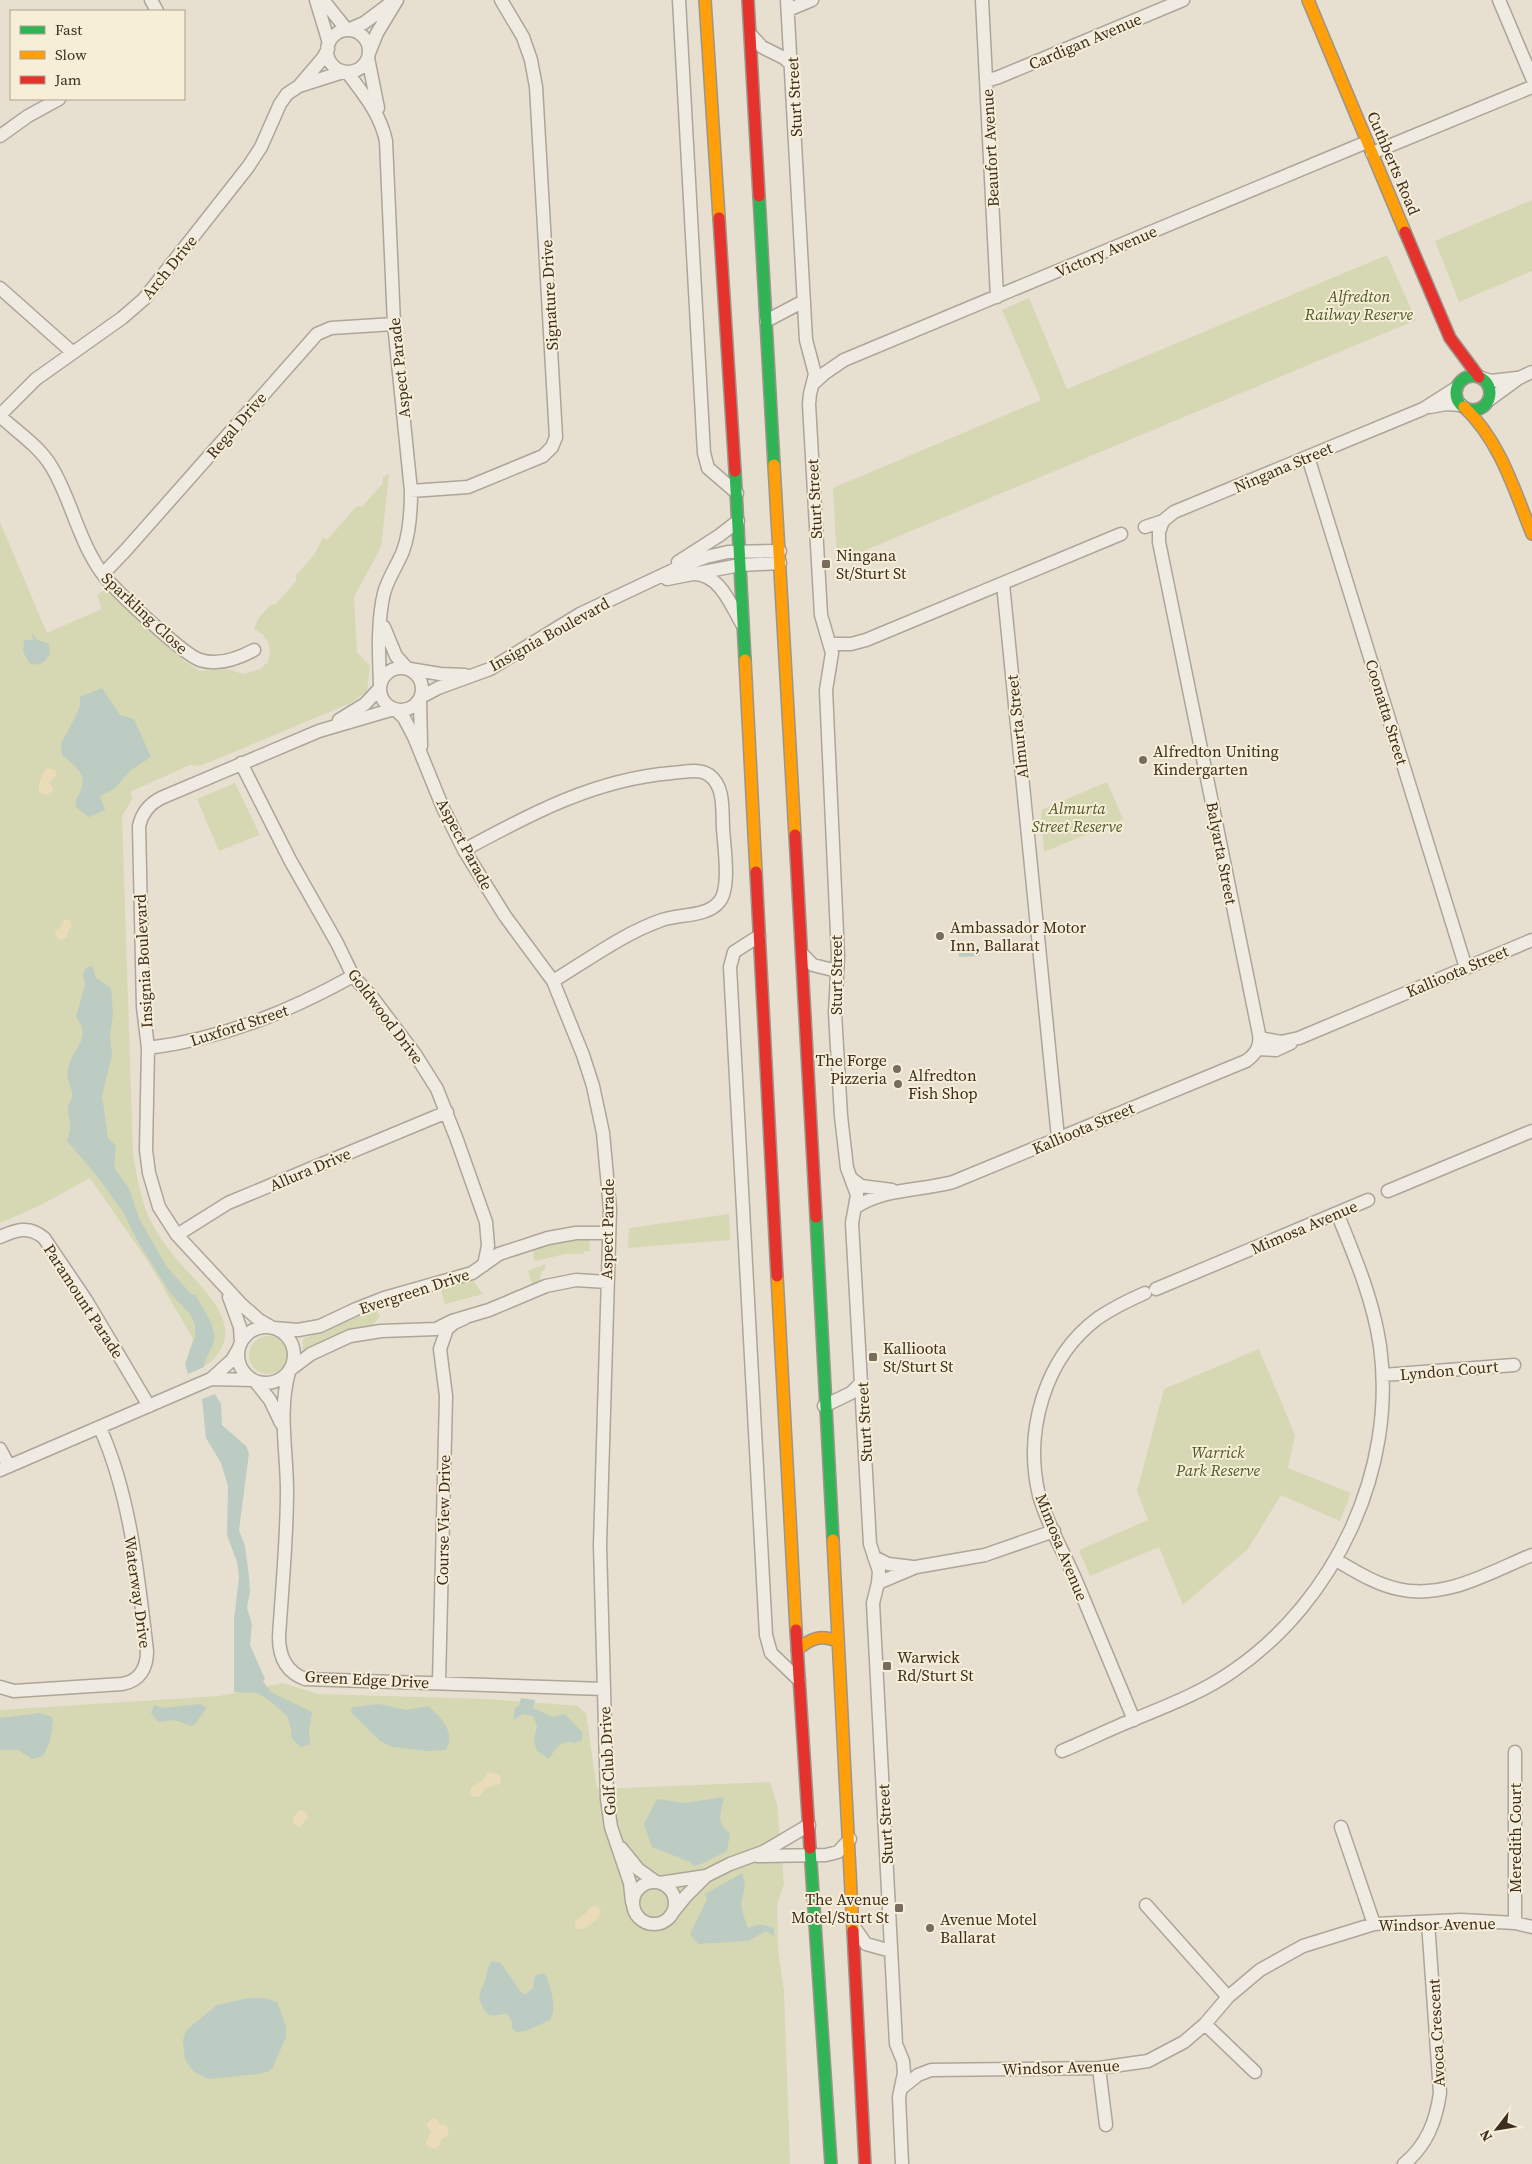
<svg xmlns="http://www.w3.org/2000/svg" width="1532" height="2164" viewBox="0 0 1532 2164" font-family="'Source Serif 4',serif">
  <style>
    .green { fill: #d6d7b3 }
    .sand { fill: #eadcb9 }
    .water { fill: #bcccc2 }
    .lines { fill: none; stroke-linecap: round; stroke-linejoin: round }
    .street-casing { stroke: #ada599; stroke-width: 15 }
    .fast-casing { stroke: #9c958a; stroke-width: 14 }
    .slow-casing { stroke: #9c958a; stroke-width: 14 }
    .jam-casing { stroke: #9c958a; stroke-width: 14 }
    .street { stroke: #efebe3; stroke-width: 12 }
    .fast { stroke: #30b455; stroke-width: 11 }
    .slow { stroke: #ff9f0a; stroke-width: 11 }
    .jam { stroke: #e5322d; stroke-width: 11 }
    .poi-dot { fill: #786c5e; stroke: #f7eed8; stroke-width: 2 }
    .labels { text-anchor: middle; stroke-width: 4; stroke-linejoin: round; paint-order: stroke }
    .street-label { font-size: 16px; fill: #3d2e20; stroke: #f7eed8 }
    .park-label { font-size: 16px; font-style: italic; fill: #4d5a26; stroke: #f7eed8 }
    .poi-label { font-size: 16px; fill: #3d2e20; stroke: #f7eed8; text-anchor: start }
  </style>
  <rect width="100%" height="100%" fill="#e7e0d1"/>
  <path class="green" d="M 1532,200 L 1532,271 L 1459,302 L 1435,241 Z
    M 1387,255 L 1416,320 L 837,562 L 833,488 L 1041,400 L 1002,310 L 1029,298 L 1067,389 Z
    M 389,474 L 381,547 L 354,597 L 357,652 L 370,666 L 367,691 L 351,703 L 200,766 L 190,765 L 130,792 L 133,798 L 122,816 L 133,1154 C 137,1178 141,1202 152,1224 C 160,1238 170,1252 181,1264 C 200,1286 241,1320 219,1352 C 207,1369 204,1367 185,1364 L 193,1339 L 149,1263 L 90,1178 L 41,1205 L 0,1223 L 0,522 L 47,633 L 102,609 L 97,595 L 105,589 L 186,662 L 200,671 L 227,669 L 243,674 L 260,669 L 268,662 L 270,653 L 268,641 L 263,637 L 264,635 L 254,629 L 258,619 L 270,605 L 276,604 L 296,581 L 296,575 L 315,554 L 323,537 L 327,540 L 357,506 L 362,507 L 383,483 L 383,477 Z
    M 1107,782 L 1123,819 L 1044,852 L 1041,810 Z
    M 235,783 L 260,835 L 219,851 L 197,799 Z
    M 729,1214 L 730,1240 L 628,1248 L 629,1228 Z
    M 589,1238 L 590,1251 L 584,1251 L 584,1254 L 564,1254 L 537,1261 L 534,1260 L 533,1250 L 566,1240 Z
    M 545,1264 L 546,1267 L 541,1274 L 540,1281 L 532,1284 L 528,1271 Z
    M 472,1279 L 483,1294 L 445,1304 L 441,1290 Z
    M 375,1307 L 380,1316 L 372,1326 L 338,1334 L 303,1351 L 303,1339 Z
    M249 1355a19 19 0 1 1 38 0a19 19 0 1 1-38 0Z
    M 1259,1349 L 1295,1435 L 1288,1468 L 1351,1493 L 1340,1521 L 1281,1495 L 1248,1549 L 1183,1605 L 1159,1547 L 1090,1576 L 1079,1550 L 1148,1520 L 1137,1491 L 1164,1389 Z
    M 283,1683 L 318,1694 L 487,1699 L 578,1706 L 586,1714 L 597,1789 L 770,1782 L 777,1804 L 784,1884 L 777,1905 L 778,1950 L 784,1991 L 790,2164 L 0,2164 L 0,1710 L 219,1696 Z"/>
  <path class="sand" d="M 48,768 L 55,770 L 57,775 L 49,782 L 53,788 L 53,791 L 46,795 L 39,792 C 38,785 42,771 48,768 Z
    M 64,920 L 70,920 L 72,926 L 68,931 L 67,938 L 60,940 L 56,936 L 55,931 L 61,927 Z
    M 488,1772 L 498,1774 L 501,1779 L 500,1784 L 486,1788 L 479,1797 L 473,1797 L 470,1792 L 472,1786 L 482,1781 Z
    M 300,1810 L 306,1812 L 308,1817 L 301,1826 L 298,1827 L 292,1822 L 295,1815 Z
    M 596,1905 L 601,1910 C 600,1920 587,1930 577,1929 L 575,1924 L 575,1921 L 586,1913 L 590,1907 Z
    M 433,2118 L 437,2119 L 440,2124 L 446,2125 L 449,2131 L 447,2136 L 441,2140 L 440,2145 L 435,2149 L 426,2145 L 426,2141 L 431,2132 L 427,2126 L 428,2122 Z"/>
  <path class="water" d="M 33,634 L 36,639 L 49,644 L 50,654 C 45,662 40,666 30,664 L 23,652 L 24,640 L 33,640 L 32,635 Z
    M 102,688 L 120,715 L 134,719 L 151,757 L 131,770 L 114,789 L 100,796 L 105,810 L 89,817 L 76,807 C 75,800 77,798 80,792 C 89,773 73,765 62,755 L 61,742 C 64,740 79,710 80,706 C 80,703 80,700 80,697 Z
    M 980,947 L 980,956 L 959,957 L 958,949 Z
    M 92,966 L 96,978 L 111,988 L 113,1015 L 110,1036 L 112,1055 L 102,1096 L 108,1138 L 116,1146 L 114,1167 L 129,1189 L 140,1220 L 167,1267 L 192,1295 L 195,1294 C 202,1307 217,1327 214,1341 C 212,1350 205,1357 204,1367 L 188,1374 L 185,1364 L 195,1337 L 195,1325 L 190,1314 L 170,1293 L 137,1240 L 123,1212 L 97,1176 L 67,1141 C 72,1125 70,1127 68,1111 C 66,1105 73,1100 72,1093 C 71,1085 66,1079 68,1070 C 70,1049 94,1040 76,1017 L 85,985 L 83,974 L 86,968 Z
    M 215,1394 L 221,1404 L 222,1425 L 246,1446 L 249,1453 L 239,1530 L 245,1546 L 249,1577 L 250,1592 L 247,1608 L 252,1624 L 250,1645 L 265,1679 L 263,1681 L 271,1692 L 312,1712 L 309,1732 L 310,1744 L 301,1747 L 292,1739 L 291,1729 L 287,1716 L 269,1700 L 257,1693 L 234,1692 L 234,1619 L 239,1577 L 237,1562 L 227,1535 L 228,1486 L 221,1463 L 206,1438 L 202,1399 Z
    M 521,1698 L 535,1700 L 533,1708 L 553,1717 L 565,1714 L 582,1732 L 582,1740 L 575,1743 C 561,1739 556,1748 549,1759 L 537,1751 L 535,1745 L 534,1739 L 537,1726 L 533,1716 L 523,1714 L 513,1720 L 515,1708 L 519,1706 Z
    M 200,1704 L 206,1707 L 205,1710 L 196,1723 L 191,1726 L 175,1720 L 158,1722 L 151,1713 L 154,1705 L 163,1708 Z
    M 379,1704 L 406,1710 L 428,1706 C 441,1717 456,1732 446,1750 L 427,1751 L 392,1747 L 380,1741 L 350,1711 L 353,1707 Z
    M 40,1713 L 52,1717 L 53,1720 L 50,1742 L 43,1756 L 32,1759 L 18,1750 L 0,1750 L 0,1718 Z
    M 724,1797 C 722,1810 714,1823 730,1833 L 727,1851 L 701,1864 L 693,1866 L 690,1862 L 652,1847 L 644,1824 L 657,1799 L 685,1803 Z
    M 742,1873 C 747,1884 744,1889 742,1900 C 740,1909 745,1919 748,1928 C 758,1924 764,1923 774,1929 L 774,1936 L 766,1931 L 748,1941 L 698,1944 L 690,1934 L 707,1899 L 705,1894 Z
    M 492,1961 L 501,1963 L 520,1991 L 525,1995 L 533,1988 L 535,1975 L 545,1973 C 550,1987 558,2007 550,2020 L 526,2031 L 516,2032 L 512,2028 L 512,2022 L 507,2013 C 488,2017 487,2018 479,1998 C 480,1989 485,1983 486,1977 C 488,1970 487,1967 492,1961 Z
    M 248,1998 L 265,1998 L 277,2002 L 286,2027 L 286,2037 L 273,2067 L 270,2071 L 259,2074 L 209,2079 L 193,2071 L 185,2060 L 183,2040 L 186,2031 L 190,2027 L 217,2005 Z"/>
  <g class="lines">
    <defs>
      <path id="street" d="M 151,0 L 157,11
        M 316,0 L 329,43
        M 323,0 L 347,30
        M 679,0 L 704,453 L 708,468 L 737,493
        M 787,0 L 806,340 L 815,374 L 810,394 L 809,404 L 821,615 L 832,653 L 826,690 L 838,956 L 835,1013 L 841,1116 L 847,1168 L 857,1195 L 852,1223 L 870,1544 L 879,1571 L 878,1583 L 873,1603 L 896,2044 L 903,2061 L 904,2073 L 899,2097 L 902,2164
        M 982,0 L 997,297
        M 1499,0 L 1532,78
        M 788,10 L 812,0
        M 350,29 L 364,23 L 392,2
        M327 51a21 21 0 1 1 42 0a21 21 0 1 1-42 0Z
        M 751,35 L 762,47 L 784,58 L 792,65
        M 369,53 L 377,33 L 397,0
        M 368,58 L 378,108
        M 347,72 C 364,95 380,113 386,141 L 394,324 L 411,491 C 411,512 410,532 403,551 C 397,566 388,578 384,593 C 377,622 379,656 380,685
        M 986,81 L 999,77 L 1183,0
        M 299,86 L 323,58 L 328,49
        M 0,136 L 28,116 L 59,99
        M 1372,153 L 1532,87
        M 0,288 L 72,352
        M 766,321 L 804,301
        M 1482,378 L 1491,381 L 1517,378
        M 814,383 L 825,373 L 844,360 L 1367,142
        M 1489,400 L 1519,378 L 1532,372
        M 1430,407 L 1446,404 L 1461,405
        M 0,415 L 36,379 L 122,318 L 144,299 L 248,167 L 261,147 L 280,104 L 287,94 L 299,86 L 343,72
        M 0,416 C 17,432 39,446 51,466 C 69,495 76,530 93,559 C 97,566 101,573 106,578 C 119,594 184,655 200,660 C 218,666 239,658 254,650
        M 1308,457 L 1466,968
        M 411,491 L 468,487 L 543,456 L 552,447 L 556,437 L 536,87 L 531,60 L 523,37 L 501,0
        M 1145,527 L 1163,521 L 1174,512 L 1423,409 L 1456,388
        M 678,562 L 720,535 L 738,521
        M 103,574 L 125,551 L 317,334 L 331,328 L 394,324
        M 695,574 C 720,575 731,605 742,624
        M 667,579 L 740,565 L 780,563
        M 1003,584 L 1058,1138
        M 384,627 L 396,656 L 407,668
        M 831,644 L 851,644 L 866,640 L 1121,534
        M380 689a21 21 0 1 1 42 0a21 21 0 1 1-42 0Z
        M 410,669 L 440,674 L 465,675
        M 421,697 L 438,688 L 490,669 L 580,614 L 684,565 L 706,557 L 728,552 L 780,551
        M 420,699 L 421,746
        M 396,710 L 404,718 L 414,737 L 443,808 L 464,850 L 505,916 L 553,981 L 583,1055 L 593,1086 L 603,1133 L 610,1209 L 600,1545 L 607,1799 L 611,1827 L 630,1883 L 632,1902
        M 339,720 L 365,704 L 380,688
        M 241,763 L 290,860 L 337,943 L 353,976 L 372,997 L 415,1054 L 437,1089 L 457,1140 L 486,1222 L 488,1246 L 484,1265
        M 464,850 C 530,814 596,779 672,773 C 684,772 699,768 709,775 C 725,786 722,811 723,828 C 724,846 731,889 719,902 C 707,917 679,914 662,920 C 624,933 588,960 553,981
        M 759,936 L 734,952 L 730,967 L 766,1635 L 771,1653 L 799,1680
        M 802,954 L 813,965 L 837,971
        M 1260,1038 L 1281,1042 L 1299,1038 L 1532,940
        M 148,1048 C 222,1039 288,1012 353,976
        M 1258,1049 L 1276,1050 L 1291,1043
        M 852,1179 L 861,1186 L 892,1190
        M 1388,1191 L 1532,1131
        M 856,1207 C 885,1188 920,1191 953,1182 L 1246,1061 C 1256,1054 1261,1046 1259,1034 L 1159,542 L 1159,532 L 1163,521
        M 177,1235 L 228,1203 L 447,1112
        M 0,1237 C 16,1230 29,1225 44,1238 L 86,1300 L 149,1406
        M 1156,1289 L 1368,1200
        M 229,1297 L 240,1327 L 241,1343
        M238 1355a28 28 0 1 1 56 0a28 28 0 1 1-56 0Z
        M 271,1327 L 259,1320 L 242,1305 L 177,1235 L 159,1207 L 149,1173 L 146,1150 L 148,1048 L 143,1007 L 139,826 C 142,813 149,804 161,798 L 319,731 L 394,709
        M 274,1328 L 298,1330 L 320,1326 L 356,1309 L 384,1298 L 472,1273 L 499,1254 L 548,1238 L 576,1233 L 609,1233
        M 291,1369 L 311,1354 L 350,1336 L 381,1331 L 436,1329 L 452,1321 L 489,1310 L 546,1286 L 576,1280 L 607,1282
        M 289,1372 C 278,1412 287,1451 287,1491 C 287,1540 282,1588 279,1637 C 279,1657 286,1672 305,1679 L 604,1689
        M 1383,1375 L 1514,1365
        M 211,1379 L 253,1380
        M 255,1381 L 270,1400 L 281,1423
        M 824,1406 L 851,1393 L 861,1383
        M 0,1449 L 9,1466
        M 0,1470 L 211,1379 L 232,1360 L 239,1348
        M 874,1557 L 888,1564 L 913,1567
        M 1336,1560 C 1355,1571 1375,1584 1398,1589 C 1445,1600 1490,1572 1532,1555
        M 878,1583 L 916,1567 L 985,1555 L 1054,1531
        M 439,1682 L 446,1396 L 440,1349 L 447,1329 L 454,1323 L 465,1318
        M 0,1687 L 14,1691 L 122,1684 C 140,1681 147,1668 147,1651 C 138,1577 131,1497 100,1428
        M 1134,1720 C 1115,1674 1096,1628 1077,1583 C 1065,1554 1047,1525 1039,1495 C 1024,1432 1044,1358 1098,1318 C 1113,1308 1129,1300 1145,1293
        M 1062,1751 C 1086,1741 1110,1729 1135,1719 C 1169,1705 1203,1692 1233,1671 C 1335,1601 1397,1470 1380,1346 C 1373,1299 1355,1257 1337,1213
        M 1341,1827 L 1374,1924
        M 621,1848 L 638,1869 L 656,1882
        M 757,1856 L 826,1855 L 838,1852 L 850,1839
        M633 1903a21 21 0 1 1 42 0a21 21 0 1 1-42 0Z
        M 660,1883 L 706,1876
        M 1146,1905 L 1228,1997
        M 673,1912 L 686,1896 L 706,1876 L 730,1864 L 763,1852 L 809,1825
        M 1515,1923 L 1515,1752
        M 854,1927 L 866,1944 L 891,1951
        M 1205,2024 L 1255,2072
        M 1099,2068 L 1106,2125
        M 903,2087 L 918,2075 L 931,2070 L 1099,2068 L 1148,2061 L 1184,2042 L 1205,2024 L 1228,1997 L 1260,1970 L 1303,1946 L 1374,1924 L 1461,1920 L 1515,1923 L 1532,1927
        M 1404,2164 C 1427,2145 1436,2121 1440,2093 L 1428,1922"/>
      <path id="fast" d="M 759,196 L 774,465
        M1456 393a17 17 0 1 1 34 0a17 17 0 1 1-34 0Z
        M 735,471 L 745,660
        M 816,1217 L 833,1540
        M 810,1848 L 831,2164"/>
      <path id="slow" d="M 705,0 L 719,218
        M 1308,0 L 1405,232
        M 1464,407 C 1500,441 1514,489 1532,534
        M 774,465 L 795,835
        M 745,660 L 756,872
        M 777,1276 L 796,1630
        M 833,1540 L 853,1931
        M 797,1650 C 810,1639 820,1634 837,1641"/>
      <path id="jam" d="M 748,0 L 759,196
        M 719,218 L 735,471
        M 1405,232 L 1450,338 L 1479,377
        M 795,835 L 816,1217
        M 756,872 L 777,1276
        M 796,1630 L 810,1848
        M 853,1931 L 865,2164"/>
    </defs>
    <use href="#street" class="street-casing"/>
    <use href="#fast" class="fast-casing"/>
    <use href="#slow" class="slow-casing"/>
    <use href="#jam" class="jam-casing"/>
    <use href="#street" class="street"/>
    <use href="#fast" class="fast"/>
    <use href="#slow" class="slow"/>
    <use href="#jam" class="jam"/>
  </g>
  <g class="poi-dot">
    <rect x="821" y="559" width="10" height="10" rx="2.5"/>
    <circle cx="1143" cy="760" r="5"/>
    <circle cx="940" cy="936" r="5"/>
    <circle cx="897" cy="1069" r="5"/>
    <circle cx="898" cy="1084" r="5"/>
    <rect x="868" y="1352" width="10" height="10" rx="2.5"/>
    <rect x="882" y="1661" width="10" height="10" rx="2.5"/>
    <rect x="894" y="1903" width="10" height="10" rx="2.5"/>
    <circle cx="930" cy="1928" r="5"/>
  </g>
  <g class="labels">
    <g class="street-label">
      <text transform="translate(1085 41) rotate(-23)" y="6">Cardigan Avenue</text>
      <text transform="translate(794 97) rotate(-93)" y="6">Sturt Street</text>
      <text transform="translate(990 148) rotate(-93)" y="6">Beaufort Avenue</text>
      <text transform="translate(1394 163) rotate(67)" y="6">Cuthberts Road</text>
      <text transform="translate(1106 251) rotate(-23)" y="6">Victory Avenue</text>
      <text transform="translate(169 267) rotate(-51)" y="6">Arch Drive</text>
      <text transform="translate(549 295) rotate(-93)" y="6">Signature Drive</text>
      <text transform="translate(399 368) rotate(-96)" y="6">Aspect Parade</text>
      <text transform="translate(236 425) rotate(-49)" y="6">Regal Drive</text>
      <text transform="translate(1283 467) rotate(-23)" y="6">Ningana Street</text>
      <text transform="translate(814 499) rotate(-93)" y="6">Sturt Street</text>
      <text transform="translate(145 613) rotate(43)" y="6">Sparkling Close</text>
      <text transform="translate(549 634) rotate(-29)" y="6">Insignia Boulevard</text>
      <text transform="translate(1387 712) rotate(73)" y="6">Coonatta Street</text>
      <text transform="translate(1017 727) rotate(-96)" y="6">Almurta Street</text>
      <text transform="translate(465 844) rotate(62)" y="6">Aspect Parade</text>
      <text transform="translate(1222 853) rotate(79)" y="6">Balyarta Street</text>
      <text transform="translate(143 961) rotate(-93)" y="6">Insignia Boulevard</text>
      <text transform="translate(1457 971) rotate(-23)" y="6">Kallioota Street</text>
      <text transform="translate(836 975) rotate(-90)" y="6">Sturt Street</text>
      <text transform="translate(386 1016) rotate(53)" y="6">Goldwood Drive</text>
      <text transform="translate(239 1025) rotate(-18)" y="6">Luxford Street</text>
      <text transform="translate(1083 1128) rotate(-23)" y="6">Kallioota Street</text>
      <text transform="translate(310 1169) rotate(-23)" y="6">Allura Drive</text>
      <text transform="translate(1304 1227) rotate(-23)" y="6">Mimosa Avenue</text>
      <text transform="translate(607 1229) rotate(-89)" y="6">Aspect Parade</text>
      <text transform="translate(414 1291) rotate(-18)" y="6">Evergreen Drive</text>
      <text transform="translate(84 1301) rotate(57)" y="6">Paramount Parade</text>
      <text transform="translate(1449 1370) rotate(-5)" y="6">Lyndon Court</text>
      <text transform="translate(864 1422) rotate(-93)" y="6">Sturt Street</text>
      <text transform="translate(443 1520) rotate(-89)" y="6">Course View Drive</text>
      <text transform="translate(1062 1547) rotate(68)" y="6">Mimosa Avenue</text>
      <text transform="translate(138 1592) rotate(82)" y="6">Waterway Drive</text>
      <text transform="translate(367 1679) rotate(3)" y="6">Green Edge Drive</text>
      <text transform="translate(607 1761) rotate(-93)" y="6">Golf Club Drive</text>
      <text transform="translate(885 1824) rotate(-93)" y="6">Sturt Street</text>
      <text transform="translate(1515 1838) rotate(-90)" y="6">Meredith Court</text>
      <text transform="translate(1437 1924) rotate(-1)" y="6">Windsor Avenue</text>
      <text transform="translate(1436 2033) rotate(-93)" y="6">Avoca Crescent</text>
      <text transform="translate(1061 2067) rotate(-2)" y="6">Windsor Avenue</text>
    </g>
    <g class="park-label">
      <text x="1359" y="302">Alfredton<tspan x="1359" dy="18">Railway Reserve</tspan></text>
      <text x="1077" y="814">Almurta<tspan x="1077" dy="18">Street Reserve</tspan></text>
      <text x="1218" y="1458">Warrick<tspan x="1218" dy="18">Park Reserve</tspan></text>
    </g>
    <g class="poi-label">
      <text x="836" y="561">Ningana<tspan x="836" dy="18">St/Sturt St</tspan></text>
      <text x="1153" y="757">Alfredton Uniting<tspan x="1153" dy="18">Kindergarten</tspan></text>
      <text x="950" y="933">Ambassador Motor<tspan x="950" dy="18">Inn, Ballarat</tspan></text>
      <text x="887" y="1066" text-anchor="end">The Forge<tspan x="887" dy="18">Pizzeria</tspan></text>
      <text x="908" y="1081">Alfredton<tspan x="908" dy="18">Fish Shop</tspan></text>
      <text x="883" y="1354">Kallioota<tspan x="883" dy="18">St/Sturt St</tspan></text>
      <text x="897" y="1663">Warwick<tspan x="897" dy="18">Rd/Sturt St</tspan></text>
      <text x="889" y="1905" text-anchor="end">The Avenue<tspan x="889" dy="18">Motel/Sturt St</tspan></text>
      <text x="940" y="1925">Avenue Motel<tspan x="940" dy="18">Ballarat</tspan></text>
    </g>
  </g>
  <rect x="10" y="10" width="175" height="90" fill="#f7eed8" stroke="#ada18e"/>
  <rect x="20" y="26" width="25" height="8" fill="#30b455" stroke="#ada18e"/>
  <text x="55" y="35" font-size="15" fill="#3d2e20">Fast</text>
  <rect x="20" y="51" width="25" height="8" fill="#ff9f0a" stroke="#ada18e"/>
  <text x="55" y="60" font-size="15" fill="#3d2e20">Slow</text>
  <rect x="20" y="76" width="25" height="8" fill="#e5322d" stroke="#ada18e"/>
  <text x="55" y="85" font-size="15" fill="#3d2e20">Jam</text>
  <g transform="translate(1497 2129) rotate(239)" stroke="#f7eed8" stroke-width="4" paint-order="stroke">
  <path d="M0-4L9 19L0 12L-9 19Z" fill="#3d2e20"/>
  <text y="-8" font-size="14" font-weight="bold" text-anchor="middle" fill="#3d2e20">N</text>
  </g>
</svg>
